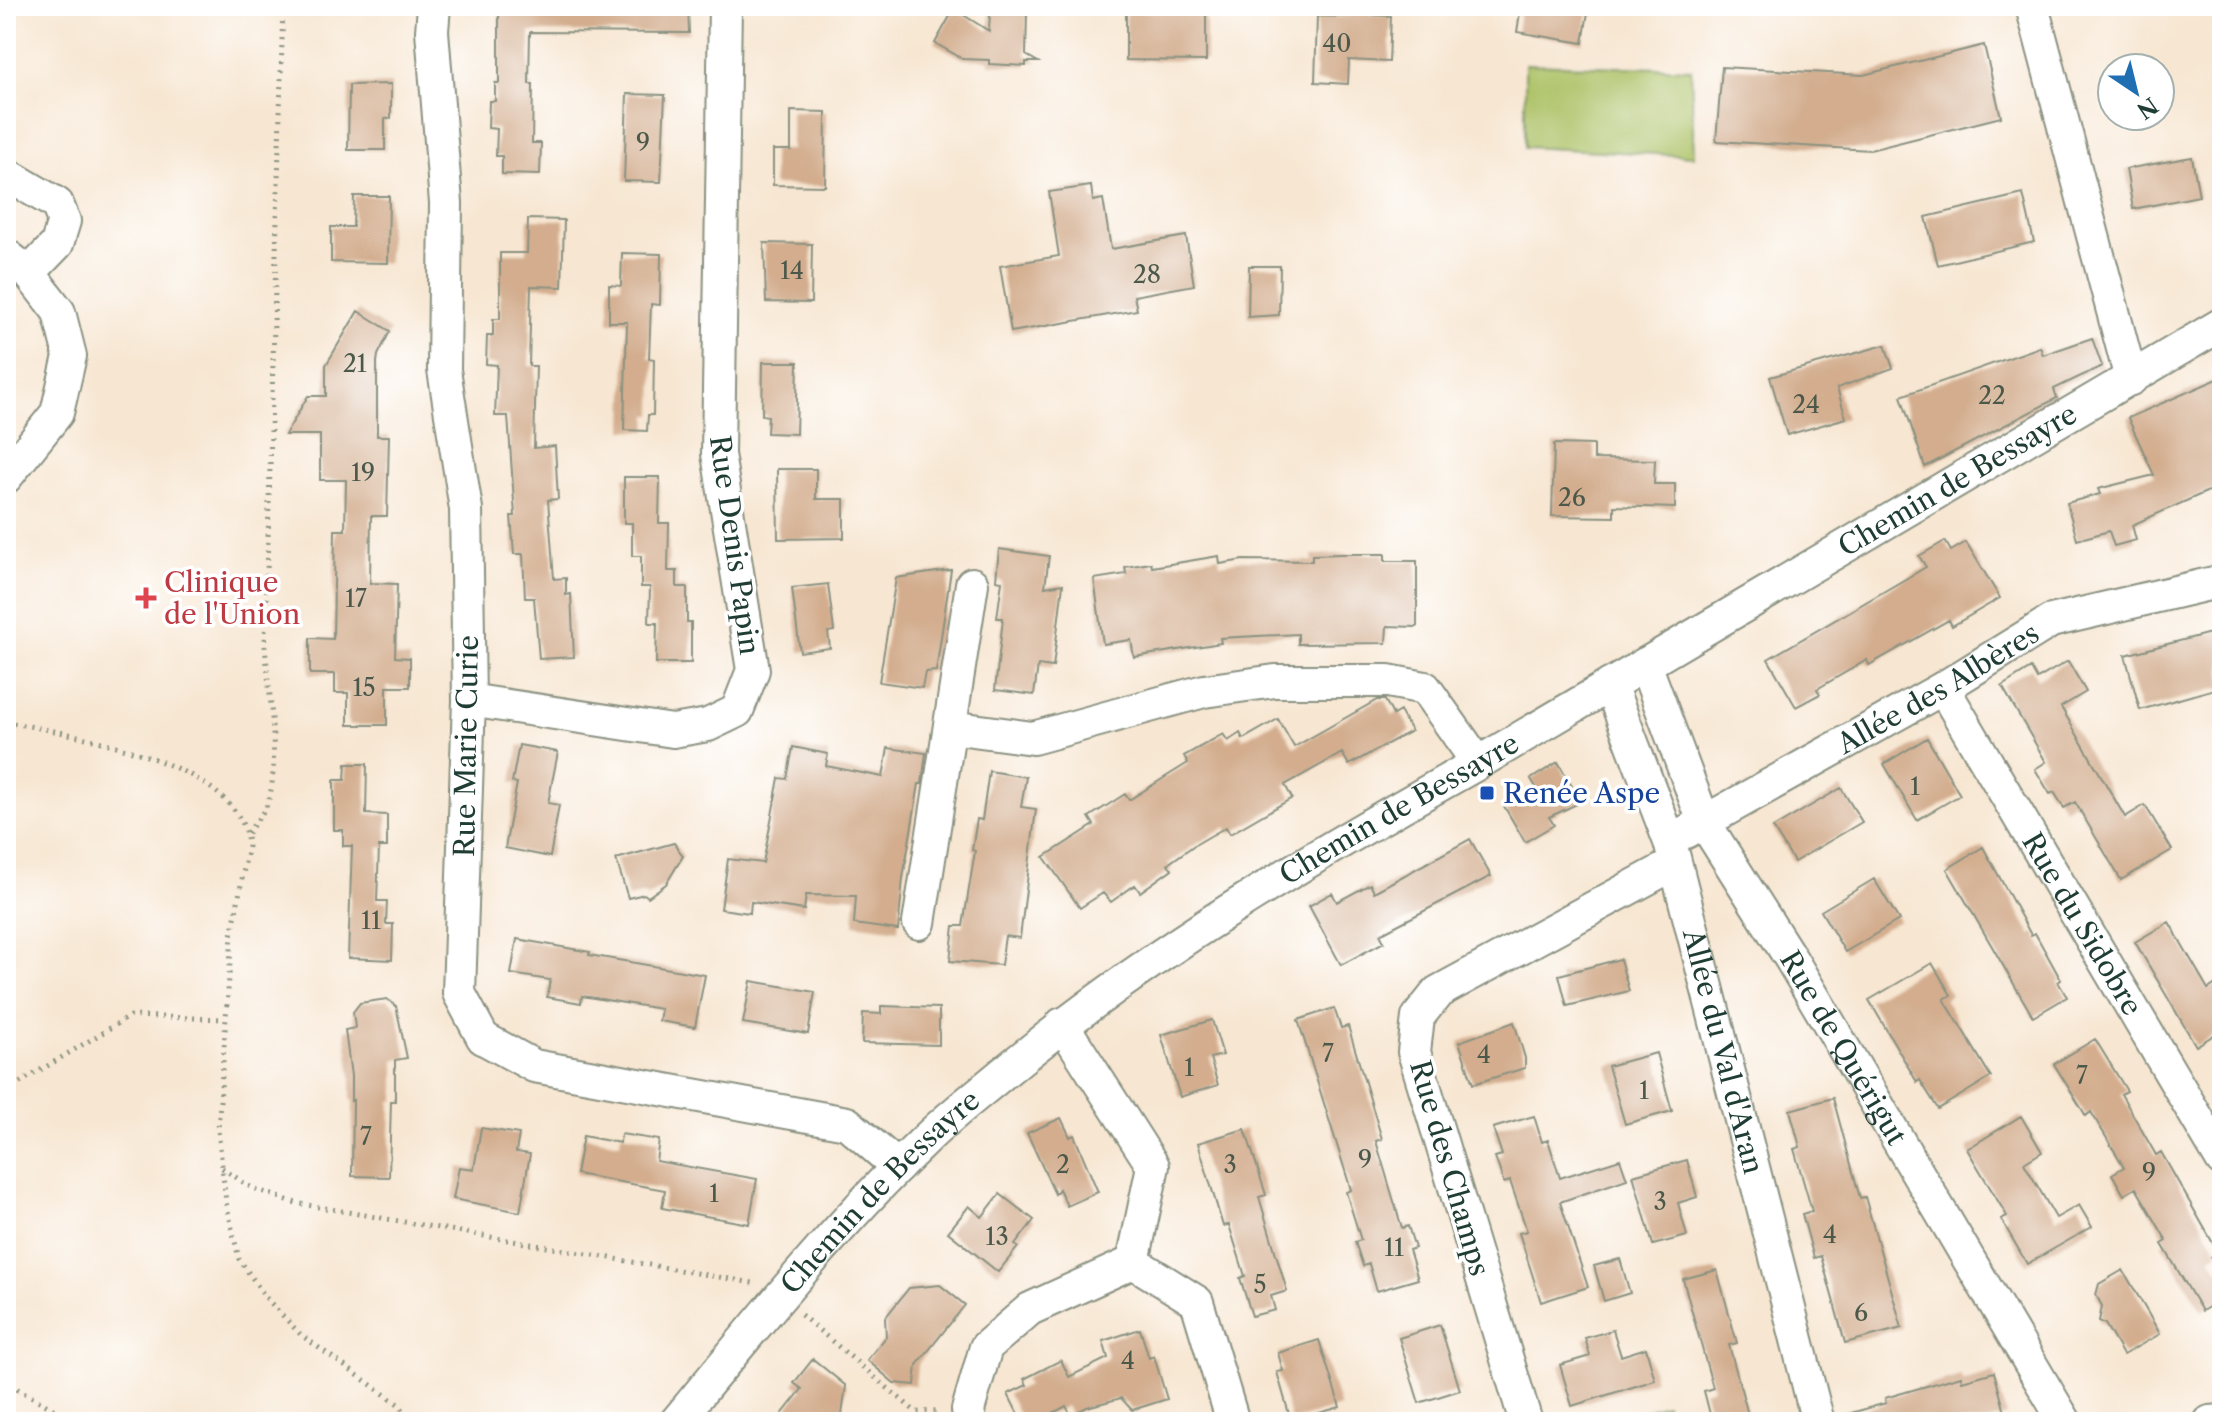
<svg xmlns="http://www.w3.org/2000/svg" width="2228" height="1428" viewBox="0 0 2228 1428" font-family="'Libre Caslon Text',serif">
  <style>
    .green { fill: #adc267; stroke: #66804e; stroke-width: 2 }
    .building { fill: #d3ad8e }
    .lines { fill: none; stroke-linecap: round; stroke-linejoin: round }
    .minor-casing { stroke: #8b9282; stroke-width: 36 }
    .path { stroke: #8b9282; stroke-width: 5; stroke-dasharray: 2 6; stroke-linecap: butt }
    .minor { stroke: #fff; stroke-width: 32 }
    .health-dot { fill: #e0444e; stroke: #fff; stroke-width: 3 }
    .transit-dot { fill: #1a4fb4; stroke: #fff; stroke-width: 3 }
    .labels { text-anchor: middle; stroke-width: 7; stroke-linejoin: round; paint-order: stroke }
    .number-label { font-size: 24px; fill: #4c594a }
    .street-label { font-size: 28px; fill: #1f3d34; stroke: #fff }
    .health-label { font-size: 28px; fill: #be3a42; stroke: #fff; text-anchor: start }
    .transit-label { font-size: 28px; fill: #164399; stroke: #fff; text-anchor: start }
  </style>
  <rect width="100%" height="100%" fill="#fff"/>
  <filter id="ink" filterUnits="userSpaceOnUse"><feTurbulence type="fractalNoise" baseFrequency=".0125" numOctaves="2"/><feDisplacementMap in="SourceGraphic" scale="16" xChannelSelector="R" yChannelSelector="G"/><feConvolveMatrix kernelMatrix="1 2 1 2 8 2 1 2 1" color-interpolation-filters="sRGB"/></filter>
  <filter id="wash" filterUnits="userSpaceOnUse"><feTurbulence type="fractalNoise" baseFrequency=".006" numOctaves="4" result="noise"/><feDisplacementMap in="SourceGraphic" scale="32" xChannelSelector="R" yChannelSelector="G"/><feGaussianBlur stdDeviation="1.8" result="paint"/><feColorMatrix in="noise" values="0 0 0 0 0 0 0 0 0 0 0 0 0 0 0 0 0 1.4 0 .05"/><feComposite in="paint" operator="in"/></filter>
  <g filter="url(#wash)">
    <rect width="100%" height="100%" fill="#f7e6d1"/>
    <path class="green" d="M 1525,64 L 1691,69 L 1694,156 L 1525,147 Z
      M 1666,1404 L 1671,1422 L 1607,1422 Z"/>
    <g id="blocks">
      <path class="building" d="M 499,6 L 688,6 L 689,33 L 530,32 L 529,84 L 533,84 L 532,143 L 541,143 L 540,175 L 502,174 L 502,156 L 496,156 L 497,129 L 488,128 L 489,101 L 495,101 L 495,83 L 499,83 Z
        M 1348,6 L 1371,7 L 1371,15 L 1391,16 L 1389,62 L 1349,60 L 1348,84 L 1315,82 L 1317,16 L 1347,17 Z
        M 1521,6 L 1589,6 L 1583,43 L 1517,32 Z
        M 954,9 L 989,31 L 990,12 L 1027,13 L 1026,55 L 1038,62 L 1026,62 L 1026,66 L 989,64 L 989,60 L 963,59 L 935,43 Z
        M 1126,11 L 1206,13 L 1206,61 L 1126,60 Z
        M 1984,45 L 2001,117 L 1870,150 L 1716,141 L 1722,67 L 1863,75 Z
        M 391,84 L 391,118 L 385,119 L 385,150 L 348,150 L 349,85 Z
        M 627,94 L 665,95 L 661,182 L 624,181 Z
        M 791,111 L 826,112 L 825,186 L 773,185 L 773,150 L 791,150 Z
        M 2192,157 L 2199,196 L 2133,209 L 2126,169 Z
        M 1091,186 L 1093,201 L 1103,199 L 1111,249 L 1186,236 L 1194,285 L 1134,296 L 1137,310 L 1011,332 L 1000,266 L 1059,256 L 1049,192 Z
        M 2023,194 L 2034,242 L 1938,265 L 1926,217 Z
        M 354,196 L 389,196 L 388,263 L 331,262 L 331,227 L 353,227 Z
        M 528,219 L 564,220 L 562,287 L 531,286 L 529,366 L 536,366 L 534,448 L 555,446 L 558,499 L 548,500 L 554,579 L 566,578 L 566,595 L 571,594 L 574,657 L 539,659 L 534,598 L 525,598 L 523,554 L 514,554 L 511,516 L 515,516 L 508,416 L 495,416 L 497,365 L 486,364 L 487,336 L 493,336 L 493,319 L 500,319 L 500,253 L 527,253 Z
        M 764,243 L 812,244 L 811,303 L 766,302 Z
        M 622,253 L 661,254 L 660,305 L 651,304 L 649,358 L 654,359 L 653,415 L 648,415 L 647,431 L 624,430 L 627,322 L 609,322 L 609,285 L 621,286 Z
        M 1249,266 L 1280,266 L 1279,315 L 1248,317 Z
        M 358,311 L 390,331 L 378,355 L 377,362 L 377,436 L 389,436 L 387,516 L 371,516 L 370,583 L 397,584 L 395,657 L 410,658 L 410,687 L 387,687 L 387,725 L 348,725 L 348,693 L 335,693 L 335,674 L 310,674 L 310,638 L 333,639 L 335,530 L 345,530 L 346,480 L 320,480 L 320,435 L 285,435 L 308,396 L 326,396 L 326,365 Z
        M 2092,338 L 2102,366 L 2054,389 L 2057,398 L 1925,467 L 1901,396 L 2040,347 L 2043,355 Z
        M 1885,345 L 1893,368 L 1837,388 L 1846,418 L 1787,435 L 1770,377 Z
        M 763,362 L 798,362 L 796,434 L 767,433 L 768,416 L 762,415 Z
        M 2222,377 L 2222,485 L 2132,525 L 2136,540 L 2114,546 L 2109,531 L 2077,540 L 2067,503 L 2100,494 L 2098,489 L 2154,475 L 2128,418 Z
        M 1554,444 L 1594,445 L 1594,459 L 1655,460 L 1654,484 L 1675,484 L 1675,508 L 1614,506 L 1614,517 L 1552,516 Z
        M 777,469 L 816,469 L 816,499 L 844,499 L 844,538 L 778,539 Z
        M 624,477 L 660,477 L 659,523 L 669,523 L 668,571 L 677,571 L 677,587 L 687,587 L 687,622 L 691,622 L 691,663 L 656,663 L 657,623 L 649,623 L 650,587 L 641,587 L 641,556 L 632,556 L 632,523 L 624,523 Z
        M 1945,541 L 1951,551 L 1966,542 L 2000,598 L 1952,626 L 1949,620 L 1869,665 L 1867,660 L 1817,689 L 1820,694 L 1796,707 L 1768,659 L 1926,567 L 1919,556 Z
        M 999,549 L 1049,556 L 1045,587 L 1063,584 L 1053,667 L 1038,665 L 1034,695 L 995,690 L 1003,618 L 997,618 L 1002,581 L 996,580 Z
        M 1341,554 L 1385,554 L 1385,561 L 1417,561 L 1417,627 L 1387,626 L 1386,643 L 1298,644 L 1298,634 L 1220,638 L 1221,643 L 1134,657 L 1131,640 L 1103,644 L 1094,579 L 1126,574 L 1125,567 L 1151,563 L 1152,567 L 1219,556 L 1220,564 L 1243,560 L 1312,561 L 1312,555 Z
        M 951,570 L 936,671 L 925,672 L 922,688 L 879,682 L 896,578 Z
        M 828,584 L 834,631 L 828,632 L 830,648 L 800,652 L 792,588 Z
        M 2222,630 L 2222,687 L 2140,710 L 2125,655 Z
        M 2068,661 L 2086,692 L 2061,707 L 2125,817 L 2145,805 L 2172,850 L 2121,880 L 2075,802 L 2064,808 L 2054,792 L 2050,794 L 2035,769 L 2046,762 L 2002,686 L 2031,668 L 2037,679 Z
        M 1377,700 L 1385,700 L 1393,715 L 1400,711 L 1411,731 L 1349,765 L 1342,753 L 1285,785 L 1292,798 L 1230,834 L 1226,827 L 1193,846 L 1168,864 L 1172,869 L 1140,892 L 1135,885 L 1111,902 L 1103,893 L 1080,908 L 1044,857 L 1094,825 L 1089,817 L 1125,794 L 1129,800 L 1167,776 L 1188,763 L 1184,756 L 1223,734 L 1228,741 L 1240,733 L 1243,739 L 1278,719 L 1294,747 Z
        M 1927,738 L 1960,795 L 1917,820 L 1884,764 Z
        M 519,745 L 558,752 L 548,803 L 559,805 L 550,857 L 505,848 L 517,783 L 512,782 Z
        M 793,747 L 828,754 L 826,766 L 883,777 L 888,748 L 926,753 L 922,784 L 919,784 L 903,878 L 898,930 L 854,924 L 856,896 L 806,895 L 804,910 L 751,902 L 750,913 L 721,909 L 728,859 L 763,863 L 779,778 L 787,779 Z
        M 1558,762 L 1581,802 L 1549,817 L 1554,825 L 1525,842 L 1504,806 L 1536,787 L 1531,779 Z
        M 346,764 L 367,764 L 366,814 L 387,815 L 387,847 L 379,847 L 377,901 L 387,901 L 386,924 L 393,924 L 392,960 L 348,958 L 352,846 L 343,846 L 343,830 L 334,830 L 334,780 L 345,780 Z
        M 989,771 L 1026,777 L 1021,807 L 1036,809 L 1020,938 L 1005,936 L 1001,965 L 950,961 L 954,926 L 963,926 L 975,851 L 972,850 L 977,819 L 982,820 Z
        M 1841,788 L 1862,822 L 1794,862 L 1773,828 Z
        M 1470,839 L 1491,876 L 1380,934 L 1384,942 L 1341,965 L 1309,906 L 1332,893 L 1337,902 L 1370,884 L 1374,892 Z
        M 674,843 L 683,856 L 666,884 L 648,897 L 644,894 L 628,898 L 616,859 Z
        M 1983,847 L 2031,935 L 2035,933 L 2061,980 L 2058,982 L 2067,997 L 2033,1017 L 1947,869 Z
        M 1874,879 L 1899,920 L 1845,952 L 1821,911 Z
        M 2169,922 L 2208,989 L 2222,980 L 2222,1030 L 2196,1046 L 2135,942 Z
        M 517,939 L 590,952 L 589,955 L 705,975 L 695,1027 L 659,1021 L 661,1009 L 582,996 L 581,1003 L 547,997 L 550,980 L 511,974 Z
        M 1620,959 L 1629,991 L 1567,1006 L 1559,975 Z
        M 1932,963 L 1951,995 L 1944,999 L 1991,1077 L 1938,1109 L 1920,1080 L 1917,1082 L 1869,1000 Z
        M 751,981 L 815,992 L 808,1034 L 743,1023 Z
        M 387,999 L 396,1006 L 407,1058 L 395,1060 L 395,1101 L 391,1101 L 389,1177 L 352,1176 L 353,1100 L 351,1101 L 351,1076 L 345,1030 L 355,1028 L 353,1012 L 360,1003 Z
        M 881,1006 L 939,1008 L 939,1045 L 862,1043 L 863,1013 L 881,1014 Z
        M 1334,1008 L 1341,1028 L 1348,1026 L 1382,1139 L 1376,1141 L 1398,1215 L 1402,1228 L 1408,1226 L 1415,1248 L 1409,1250 L 1418,1279 L 1377,1291 L 1369,1264 L 1363,1266 L 1355,1242 L 1361,1240 L 1346,1192 L 1351,1190 L 1298,1020 Z
        M 1212,1020 L 1223,1055 L 1210,1058 L 1218,1085 L 1180,1097 L 1161,1035 Z
        M 1514,1022 L 1525,1058 L 1525,1068 L 1473,1084 L 1459,1042 Z
        M 2095,1039 L 2127,1091 L 2121,1094 L 2156,1155 L 2161,1152 L 2218,1252 L 2211,1257 L 2222,1275 L 2222,1299 L 2202,1311 L 2162,1244 L 2167,1241 L 2136,1188 L 2124,1195 L 2112,1174 L 2124,1167 L 2091,1112 L 2086,1116 L 2054,1064 Z
        M 1656,1053 L 1672,1111 L 1625,1124 L 1608,1066 Z
        M 1833,1098 L 1860,1198 L 1865,1197 L 1902,1328 L 1845,1343 L 1821,1256 L 1814,1258 L 1802,1214 L 1812,1211 L 1794,1149 L 1800,1147 L 1790,1110 Z
        M 1534,1116 L 1542,1142 L 1548,1140 L 1560,1178 L 1620,1159 L 1627,1179 L 1560,1202 L 1588,1287 L 1541,1302 L 1519,1233 L 1527,1231 L 1510,1181 L 1504,1183 L 1495,1157 L 1502,1155 L 1493,1128 Z
        M 2021,1116 L 2042,1152 L 2024,1163 L 2056,1218 L 2079,1205 L 2092,1227 L 2027,1264 L 2001,1219 L 2007,1216 L 1967,1149 Z
        M 1061,1118 L 1070,1137 L 1074,1135 L 1098,1192 L 1067,1206 L 1059,1189 L 1055,1194 L 1027,1133 Z
        M 481,1128 L 519,1134 L 516,1152 L 530,1154 L 520,1212 L 453,1199 L 459,1167 L 474,1169 Z
        M 1245,1129 L 1266,1195 L 1259,1197 L 1287,1291 L 1271,1296 L 1275,1310 L 1252,1316 L 1240,1278 L 1245,1276 L 1229,1225 L 1223,1226 L 1198,1143 Z
        M 621,1134 L 659,1140 L 656,1161 L 757,1179 L 749,1224 L 662,1208 L 665,1190 L 576,1174 L 583,1136 L 620,1143 Z
        M 1687,1160 L 1697,1197 L 1678,1203 L 1687,1236 L 1653,1245 L 1633,1175 Z
        M 1000,1194 L 1034,1220 L 1015,1245 L 1018,1247 L 998,1272 L 948,1232 L 969,1206 L 982,1217 Z
        M 1620,1259 L 1630,1293 L 1604,1301 L 1594,1266 Z
        M 1717,1270 L 1737,1343 L 1729,1345 L 1750,1422 L 1712,1422 L 1704,1391 L 1713,1388 L 1683,1279 Z
        M 2123,1270 L 2160,1334 L 2123,1355 L 2105,1324 L 2099,1321 L 2102,1306 L 2096,1295 L 2099,1284 Z
        M 940,1285 L 965,1305 L 917,1365 L 915,1385 L 894,1383 L 867,1360 L 886,1337 L 885,1318 L 909,1288 Z
        M 1440,1325 L 1460,1390 L 1419,1403 L 1399,1338 Z
        M 1140,1329 L 1149,1358 L 1154,1356 L 1167,1399 L 1132,1410 L 1121,1398 L 1087,1407 L 1071,1415 L 1066,1406 L 1036,1422 L 1022,1422 L 1008,1394 L 1027,1385 L 1024,1379 L 1061,1360 L 1069,1377 L 1108,1358 L 1103,1341 Z
        M 1613,1330 L 1621,1356 L 1646,1348 L 1655,1380 L 1572,1406 L 1560,1365 L 1590,1356 L 1585,1338 Z
        M 1319,1340 L 1340,1407 L 1291,1421 L 1277,1372 L 1283,1371 L 1278,1353 Z
        M 813,1359 L 846,1386 L 841,1422 L 776,1422 L 802,1389 L 794,1383 Z
        M 1994,1372 L 2006,1416 L 1984,1422 L 1845,1422 L 1844,1415 L 1886,1403 L 1885,1398 L 1961,1376 L 1962,1381 Z"/>
    </g>
  </g>
  <g filter="url(#ink)">
    <use href="#blocks" fill-opacity="0" stroke="#8b9282" stroke-width="2"/>
    <g class="lines">
      <defs>
        <g id="minor">
          <path d="M 434,6 L 432,31 L 446,203 L 444,370 L 466,509 L 469,700 L 459,993 L 483,1038 L 534,1066 L 847,1123 L 898,1167"/>
          <path d="M 2032,6 L 2131,379"/>
          <path d="M 6,174 L 57,204 L 64,221 L 57,244 L 29,273"/>
          <path d="M 6,255 L 29,273 L 59,312 L 70,356 L 57,413 L 6,477"/>
          <path id="s1" d="M 1645,664 L 1704,822 L 1791,959 L 2065,1422"/>
          <path id="s2" d="M 1610,685 L 1670,842 L 1818,1422"/>
          <path id="s3" d="M 1943,688 L 2222,1160"/>
          <path d="M 469,700 L 673,731 L 708,725 L 737,711 L 753,670 L 718,454 L 725,6"/>
          <path d="M 950,727 L 1033,738 L 1204,691 L 1275,681 L 1388,681 L 1425,688 L 1478,763"/>
          <path id="s4" d="M 1686,832 L 1943,688 L 2051,621 L 2222,581"/>
          <path d="M 919,923 L 972,584"/>
          <path d="M 1062,1024 L 1153,1166 L 1133,1262 L 1197,1302 L 1233,1422"/>
          <path id="s5" d="M 676,1422 C 755,1326 834,1228 924,1141 C 948,1117 976,1096 1002,1074 C 1147,954 1309,858 1473,766 L 2222,324"/>
          <path d="M 970,1422 L 968,1410 L 986,1347 L 1030,1309 L 1133,1262"/>
          <path d="M 1526,1422 L 1414,1052 L 1418,1017 L 1438,992 L 1674,864"/>
          <path d="M 2210,1422 L 2222,1421"/>
        </g>
      </defs>
      <use href="#minor" class="minor-casing"/>
      <path class="path" d="M 6,722 C 70,733 244,763 248,846 L 232,935 L 218,1130 L 226,1202 L 239,1259 L 267,1299 L 301,1335 L 398,1404 L 414,1422
        M 248,833 C 253,825 261,816 266,807 C 282,773 268,684 265,645 L 283,6
        M 6,1091 L 130,1016 L 224,1019
        M 222,1168 L 252,1188 L 296,1203 L 753,1283
        M 801,1315 L 916,1412 L 939,1411
        M 6,1377 L 18,1389 L 76,1422"/>
      <use href="#minor" class="minor"/>
    </g>
  </g>
  <path class="health-dot" d="M142 586h8v8h8v8h-8v8h-8v-8h-8v-8h8z"/>
  <rect class="transit-dot" x="1479" y="785" width="16" height="16" rx="4"/>
  <g class="labels">
    <g class="number-label">
      <text x="1337" y="52">40</text>
      <text x="643" y="151">9</text>
      <text x="792" y="279">14</text>
      <text x="1147" y="283">28</text>
      <text x="355" y="372">21</text>
      <text x="1992" y="404">22</text>
      <text x="1806" y="413">24</text>
      <text x="363" y="481">19</text>
      <text x="1572" y="506">26</text>
      <text x="356" y="607">17</text>
      <text x="364" y="696">15</text>
      <text x="1915" y="795">1</text>
      <text x="371" y="929">11</text>
      <text x="1328" y="1062">7</text>
      <text x="1484" y="1063">4</text>
      <text x="1189" y="1076">1</text>
      <text x="2082" y="1084">7</text>
      <text x="1644" y="1099">1</text>
      <text x="366" y="1145">7</text>
      <text x="1365" y="1168">9</text>
      <text x="1063" y="1173">2</text>
      <text x="1230" y="1173">3</text>
      <text x="2149" y="1181">9</text>
      <text x="714" y="1202">1</text>
      <text x="1660" y="1210">3</text>
      <text x="1830" y="1243">4</text>
      <text x="997" y="1245">13</text>
      <text x="1394" y="1256">11</text>
      <text x="1260" y="1293">5</text>
      <text x="1861" y="1321">6</text>
      <text x="1128" y="1369">4</text>
    </g>
    <g class="street-label">
      <text dy="10" stroke="none"><textPath href="#s5" startOffset="1604">Chemin de Bessayre</textPath></text>
      <text transform="translate(735 545) rotate(82)" y="10">Rue Denis Papin</text>
      <text dy="10" stroke="none"><textPath href="#s4" startOffset="290">Allée des Albères</textPath></text>
      <text transform="translate(466 746) rotate(-89)" y="10">Rue Marie Curie</text>
      <text dy="10" stroke="none"><textPath href="#s5" startOffset="956">Chemin de Bessayre</textPath></text>
      <text dy="10" stroke="none"><textPath href="#s3" startOffset="274">Rue du Sidobre</textPath></text>
      <text dy="10" stroke="none"><textPath href="#s1" startOffset="434">Rue de Quérigut</textPath></text>
      <text dy="10" stroke="none"><textPath href="#s2" startOffset="384">Allée du Val d'Aran</textPath></text>
      <text transform="translate(1450 1168) rotate(74)" y="10">Rue des Champs</text>
      <text dy="10" stroke="none"><textPath href="#s5" startOffset="308">Chemin de Bessayre</textPath></text>
    </g>
    <g class="health-label">
      <text x="164" y="592">Clinique<tspan x="164" dy="32">de l'Union</tspan></text>
    </g>
    <g class="transit-label">
      <text x="1503" y="803">Renée Aspe</text>
    </g>
  </g>
  <rect width="2228" height="1428" fill="none" stroke="#fff" stroke-width="32"/>
  <g transform="translate(2136 92) rotate(145)"><circle r="38" fill="#ffffff" stroke="#a5b1ae" stroke-width="2"/>
  <path d="M0-6L14 30L0 20L-14 30Z" fill="#1f6fb2"/>
  <text y="-12" font-size="22" font-weight="bold" text-anchor="middle" fill="#1f3d34">N</text>
  </g>
</svg>
